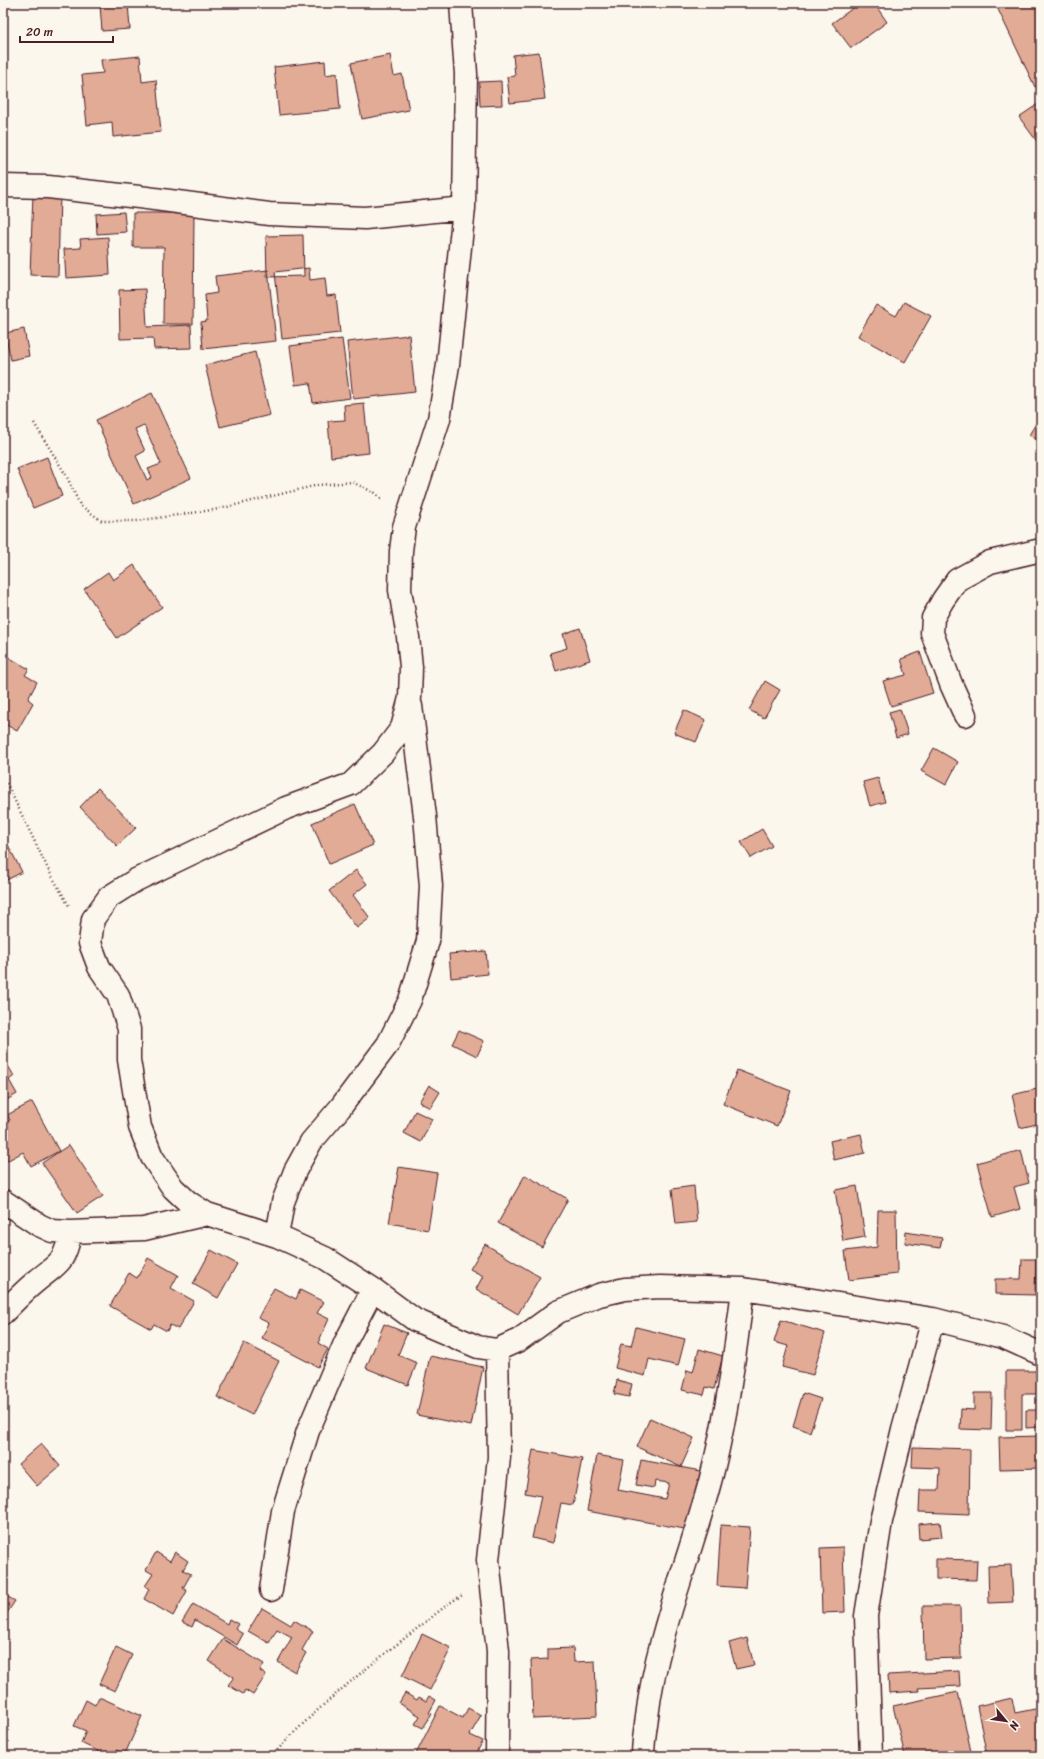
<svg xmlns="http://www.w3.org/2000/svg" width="1044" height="1759" viewBox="0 0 1044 1759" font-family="Sriracha,sans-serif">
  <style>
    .building { fill: #e1ab96; stroke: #4a1f2b; fill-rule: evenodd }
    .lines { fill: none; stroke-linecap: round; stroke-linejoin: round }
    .minor-casing { stroke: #4a1f2b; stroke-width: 25 }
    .path { stroke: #4a1f2b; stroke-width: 2.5; stroke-dasharray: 1 3; stroke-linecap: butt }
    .minor { stroke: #fbf7ec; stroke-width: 22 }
  </style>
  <rect width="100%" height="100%" fill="#fbf7ec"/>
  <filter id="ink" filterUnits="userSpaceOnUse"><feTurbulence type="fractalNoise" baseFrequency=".025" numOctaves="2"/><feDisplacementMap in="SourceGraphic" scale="8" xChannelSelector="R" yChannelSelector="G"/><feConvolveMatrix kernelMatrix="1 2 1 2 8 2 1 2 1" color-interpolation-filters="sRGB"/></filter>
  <g filter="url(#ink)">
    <path class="building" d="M 117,3 L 128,3 L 130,29 L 102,31 L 100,5 Z
      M 860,3 L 874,3 L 887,22 L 851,48 L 832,23 Z
      M 995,3 L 1041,3 L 1041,84 L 1035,87 Z
      M 539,52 L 545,99 L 510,103 L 507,77 L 515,76 L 513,55 Z
      M 390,55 L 394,76 L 402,74 L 409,110 L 362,119 L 351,63 Z
      M 140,56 L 142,82 L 156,80 L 161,132 L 113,137 L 112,122 L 87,125 L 82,75 L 103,73 L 101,60 Z
      M 325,61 L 326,75 L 337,73 L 340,109 L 279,115 L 274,67 Z
      M 501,81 L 502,105 L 480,106 L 479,82 Z
      M 1041,102 L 1041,147 L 1019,117 Z
      M 33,194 L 60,195 L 58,276 L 30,275 Z
      M 124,212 L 126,232 L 97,234 L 96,214 Z
      M 133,213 L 194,213 L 193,324 L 163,324 L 164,247 L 133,247 Z
      M 303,235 L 304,276 L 267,277 L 266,236 Z
      M 108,237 L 110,275 L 66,278 L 64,249 L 81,248 L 80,239 Z
      M 309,268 L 310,280 L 325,278 L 327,296 L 336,295 L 340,333 L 282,339 L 275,272 Z
      M 268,270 L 276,341 L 203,349 L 201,322 L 207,321 L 205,295 L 217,293 L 215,276 Z
      M 145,289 L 147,327 L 191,325 L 192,348 L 154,349 L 153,338 L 120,339 L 119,290 Z
      M 904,302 L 931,316 L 905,362 L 858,336 L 876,305 L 896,316 Z
      M 24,329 L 29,356 L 11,360 L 5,333 Z
      M 409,335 L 415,392 L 353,399 L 347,342 Z
      M 342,339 L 350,398 L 313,403 L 310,383 L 295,385 L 290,346 Z
      M 255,352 L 270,415 L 220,427 L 205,365 Z
      M 152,393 L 191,478 L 134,504 L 96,420 ZM 144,425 L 161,464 L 148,469 L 152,477 L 147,480 L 136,456 L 145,451 L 135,429 Z
      M 364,403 L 369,453 L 331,457 L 328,421 L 345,420 L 344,405 Z
      M 1041,415 L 1041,442 L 1029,435 Z
      M 47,457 L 62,496 L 33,508 L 17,469 Z
      M 134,565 L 162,607 L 117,638 L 84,589 L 108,572 L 113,580 Z
      M 580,628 L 590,660 L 556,671 L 550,653 L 567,648 L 563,634 Z
      M 920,652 L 933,693 L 891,706 L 883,681 L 906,675 L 901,659 Z
      M 3,654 L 29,669 L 25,675 L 37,682 L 28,699 L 33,703 L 17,731 L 3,723 Z
      M 765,681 L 780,690 L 764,718 L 749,710 Z
      M 900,709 L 908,734 L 896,738 L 889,712 Z
      M 684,710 L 706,720 L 696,742 L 674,733 Z
      M 934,748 L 958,762 L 946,785 L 921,771 Z
      M 878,778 L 885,802 L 870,806 L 863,782 Z
      M 98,788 L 136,828 L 117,846 L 80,807 Z
      M 355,804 L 373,845 L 329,864 L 312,823 Z
      M 762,829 L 772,846 L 751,858 L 741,842 Z
      M 8,845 L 22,872 L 3,882 L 3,848 Z
      M 356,870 L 367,884 L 353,895 L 370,918 L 357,928 L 329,891 Z
      M 486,951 L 488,974 L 451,978 L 449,954 Z
      M 459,1030 L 484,1041 L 477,1056 L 452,1044 Z
      M 3,1057 L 14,1076 L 9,1080 L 17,1094 L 3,1102 Z
      M 737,1070 L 791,1091 L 777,1126 L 723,1104 Z
      M 429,1085 L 440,1092 L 430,1108 L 419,1102 Z
      M 1041,1088 L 1041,1123 L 1020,1128 L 1012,1095 Z
      M 32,1102 L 59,1151 L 31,1166 L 23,1152 L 3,1163 L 3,1123 L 10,1120 L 7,1115 Z
      M 415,1111 L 432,1119 L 421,1142 L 404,1133 Z
      M 861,1134 L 865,1153 L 834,1160 L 830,1141 Z
      M 69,1145 L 103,1196 L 77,1213 L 42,1163 Z
      M 1021,1150 L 1029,1183 L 1014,1187 L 1020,1209 L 992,1217 L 977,1163 Z
      M 399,1167 L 437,1173 L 428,1230 L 389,1223 Z
      M 525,1175 L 568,1199 L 542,1247 L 498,1223 Z
      M 694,1186 L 697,1222 L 676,1224 L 672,1189 Z
      M 857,1186 L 865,1237 L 843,1241 L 835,1190 Z
      M 878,1210 L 896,1210 L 897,1274 L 849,1280 L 845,1251 L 877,1247 Z
      M 906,1232 L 942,1238 L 940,1248 L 905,1243 Z
      M 485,1244 L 540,1277 L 518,1314 L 476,1289 L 483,1276 L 470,1269 Z
      M 211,1250 L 237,1264 L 218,1298 L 193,1284 Z
      M 148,1258 L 178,1275 L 171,1288 L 194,1301 L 178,1329 L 170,1325 L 167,1331 L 154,1324 L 151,1329 L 110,1306 L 129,1273 L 137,1278 Z
      M 1022,1259 L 1036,1259 L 1035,1295 L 995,1294 L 995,1279 L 1021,1279 Z
      M 274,1288 L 296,1299 L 300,1290 L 324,1302 L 317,1313 L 329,1319 L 318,1343 L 328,1349 L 318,1367 L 262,1338 L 269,1323 L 258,1318 Z
      M 781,1320 L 825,1333 L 813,1375 L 782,1367 L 788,1346 L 774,1342 Z
      M 384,1324 L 407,1333 L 398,1355 L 417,1363 L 408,1385 L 366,1368 Z
      M 636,1327 L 685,1339 L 678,1366 L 649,1359 L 645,1376 L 615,1368 L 621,1344 L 631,1346 Z
      M 244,1343 L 279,1361 L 252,1415 L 217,1397 Z
      M 699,1349 L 723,1356 L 714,1389 L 706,1387 L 704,1395 L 682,1390 L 687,1370 L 693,1372 Z
      M 430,1356 L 483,1367 L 471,1426 L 417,1415 Z
      M 1006,1371 L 1041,1371 L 1041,1394 L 1022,1394 L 1022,1430 L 1006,1430 Z
      M 617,1380 L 632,1384 L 629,1397 L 614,1394 Z
      M 803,1393 L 821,1399 L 810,1432 L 793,1426 Z
      M 974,1393 L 992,1393 L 991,1430 L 960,1429 L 961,1409 L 974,1410 Z
      M 1037,1396 L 1041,1396 L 1041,1427 L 1026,1428 L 1026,1410 L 1037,1410 Z
      M 650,1418 L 694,1438 L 681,1467 L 637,1447 Z
      M 1041,1436 L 1041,1468 L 1000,1469 L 999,1437 Z
      M 41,1444 L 60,1466 L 37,1486 L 18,1464 Z
      M 913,1447 L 970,1449 L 969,1514 L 919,1512 L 920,1490 L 939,1490 L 940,1468 L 912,1467 Z
      M 533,1450 L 582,1459 L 573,1505 L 561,1503 L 553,1543 L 532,1538 L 541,1496 L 525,1493 Z
      M 597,1455 L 624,1460 L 618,1490 L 665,1499 L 669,1483 L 655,1481 L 654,1488 L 636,1485 L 641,1460 L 701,1471 L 690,1530 L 587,1511 Z
      M 940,1522 L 942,1537 L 919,1539 L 918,1524 Z
      M 721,1525 L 750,1527 L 745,1588 L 717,1586 Z
      M 843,1547 L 845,1612 L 822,1613 L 820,1548 Z
      M 156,1552 L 170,1561 L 175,1552 L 188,1561 L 183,1570 L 191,1574 L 183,1588 L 187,1591 L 173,1616 L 144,1599 L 149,1589 L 145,1586 L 153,1574 L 146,1570 Z
      M 936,1559 L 977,1560 L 976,1580 L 936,1579 Z
      M 1011,1565 L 1013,1602 L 989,1603 L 988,1566 Z
      M 3,1594 L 15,1601 L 3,1619 Z
      M 193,1604 L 227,1624 L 229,1619 L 238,1624 L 235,1629 L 243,1634 L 237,1645 L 195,1620 L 192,1627 L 182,1622 Z
      M 923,1606 L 960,1606 L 961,1658 L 924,1659 Z
      M 262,1608 L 291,1625 L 294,1620 L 313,1631 L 302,1650 L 306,1653 L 295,1672 L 278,1662 L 292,1637 L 277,1629 L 269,1643 L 248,1631 Z
      M 422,1634 L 451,1648 L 430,1690 L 402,1676 Z
      M 747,1638 L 754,1665 L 736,1669 L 729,1643 Z
      M 223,1639 L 264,1664 L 260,1671 L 266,1675 L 253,1695 L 245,1690 L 243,1694 L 228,1685 L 234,1677 L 209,1661 Z
      M 116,1647 L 132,1655 L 115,1691 L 99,1684 Z
      M 573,1648 L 574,1662 L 595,1661 L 597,1716 L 533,1719 L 531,1660 L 548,1659 L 548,1649 Z
      M 959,1671 L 960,1686 L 918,1688 L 919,1691 L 889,1693 L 888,1675 Z
      M 958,1692 L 972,1756 L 905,1756 L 893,1706 Z
      M 405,1693 L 417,1700 L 419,1697 L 426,1701 L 429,1696 L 436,1700 L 429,1713 L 432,1714 L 423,1728 L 415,1724 L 420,1716 L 399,1703 Z
      M 99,1697 L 142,1716 L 125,1754 L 116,1750 L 114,1756 L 108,1756 L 81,1743 L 86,1731 L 74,1726 L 86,1700 L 95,1705 Z
      M 1012,1698 L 1015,1713 L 1040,1708 L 1041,1756 L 987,1756 L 977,1706 Z
      M 440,1706 L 463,1718 L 468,1708 L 481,1715 L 470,1735 L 483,1741 L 477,1752 L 482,1754 L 481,1756 L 415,1756 Z"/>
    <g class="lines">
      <defs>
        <path id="minor" d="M 461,3 L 466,74 L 464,208 L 448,365 L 439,419 L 404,527 L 401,551 L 400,590 L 408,637 L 411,667 L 410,698 L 402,728 L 383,753 L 351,784 L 286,808 L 136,880 L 109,897 L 93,919 L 90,943 L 99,967 L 118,995 L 129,1029 L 129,1060 L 140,1127 L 152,1157 L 173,1188 L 188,1202 L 207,1214 L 277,1236 L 325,1258 L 373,1289 L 415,1320 L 478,1347 L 497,1350 L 519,1340 L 558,1312 L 599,1295 L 625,1289 L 660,1287 L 743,1289 L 933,1319 L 1003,1337 L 1041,1354
          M 3,186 L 48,187 L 139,197 L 269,214 L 365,218 L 464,208
          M 965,715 L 951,684 L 932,633 L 933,618 L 943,600 L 957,580 L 990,562 L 1041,550
          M 3,1201 L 39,1225 L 52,1231 L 71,1232 L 144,1229 L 207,1214
          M 277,1236 L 283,1202 L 295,1171 L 311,1142 L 340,1108 L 388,1044 L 410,1000 L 428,941 L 431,886 L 425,816 L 411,706
          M 3,1313 C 13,1303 23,1292 34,1283 C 59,1262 63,1266 71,1232
          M 271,1590 L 283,1511 L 308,1431 L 345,1343 L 373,1289
          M 497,1756 L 498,1651 L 488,1560 L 499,1457 L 497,1350
          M 643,1756 C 643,1743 645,1730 647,1717 C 657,1630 694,1550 714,1466 C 728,1408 736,1349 743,1289
          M 871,1756 L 866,1616 L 881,1521 L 903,1429 L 933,1319"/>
      </defs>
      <use href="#minor" class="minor-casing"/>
      <path class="path" d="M 34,423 L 66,475 L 80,505 L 102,521 L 136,521 L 219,509 L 318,485 L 352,482 L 375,493 L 383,500
        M 3,776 L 49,871 L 69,906
        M 272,1756 C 324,1698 387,1653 448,1604 L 464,1594"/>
      <use href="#minor" class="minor"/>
    </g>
  </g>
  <rect width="1044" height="1759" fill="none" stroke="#fbf7ec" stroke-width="16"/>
  <rect x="8" y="8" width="1028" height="1743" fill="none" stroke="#4a1f2b" stroke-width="1.5" filter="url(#ink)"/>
  <g transform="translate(1006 1721) rotate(119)" stroke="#fbf7ec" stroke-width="3" paint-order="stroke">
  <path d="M0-3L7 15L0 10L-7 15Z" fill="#4a1f2b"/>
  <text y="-6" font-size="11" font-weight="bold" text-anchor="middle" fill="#4a1f2b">N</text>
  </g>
  <path d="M20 36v6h93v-6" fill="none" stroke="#4a1f2b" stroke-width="2"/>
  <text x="26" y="36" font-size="12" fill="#4a1f2b" stroke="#fbf7ec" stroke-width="3" paint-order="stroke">20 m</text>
</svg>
